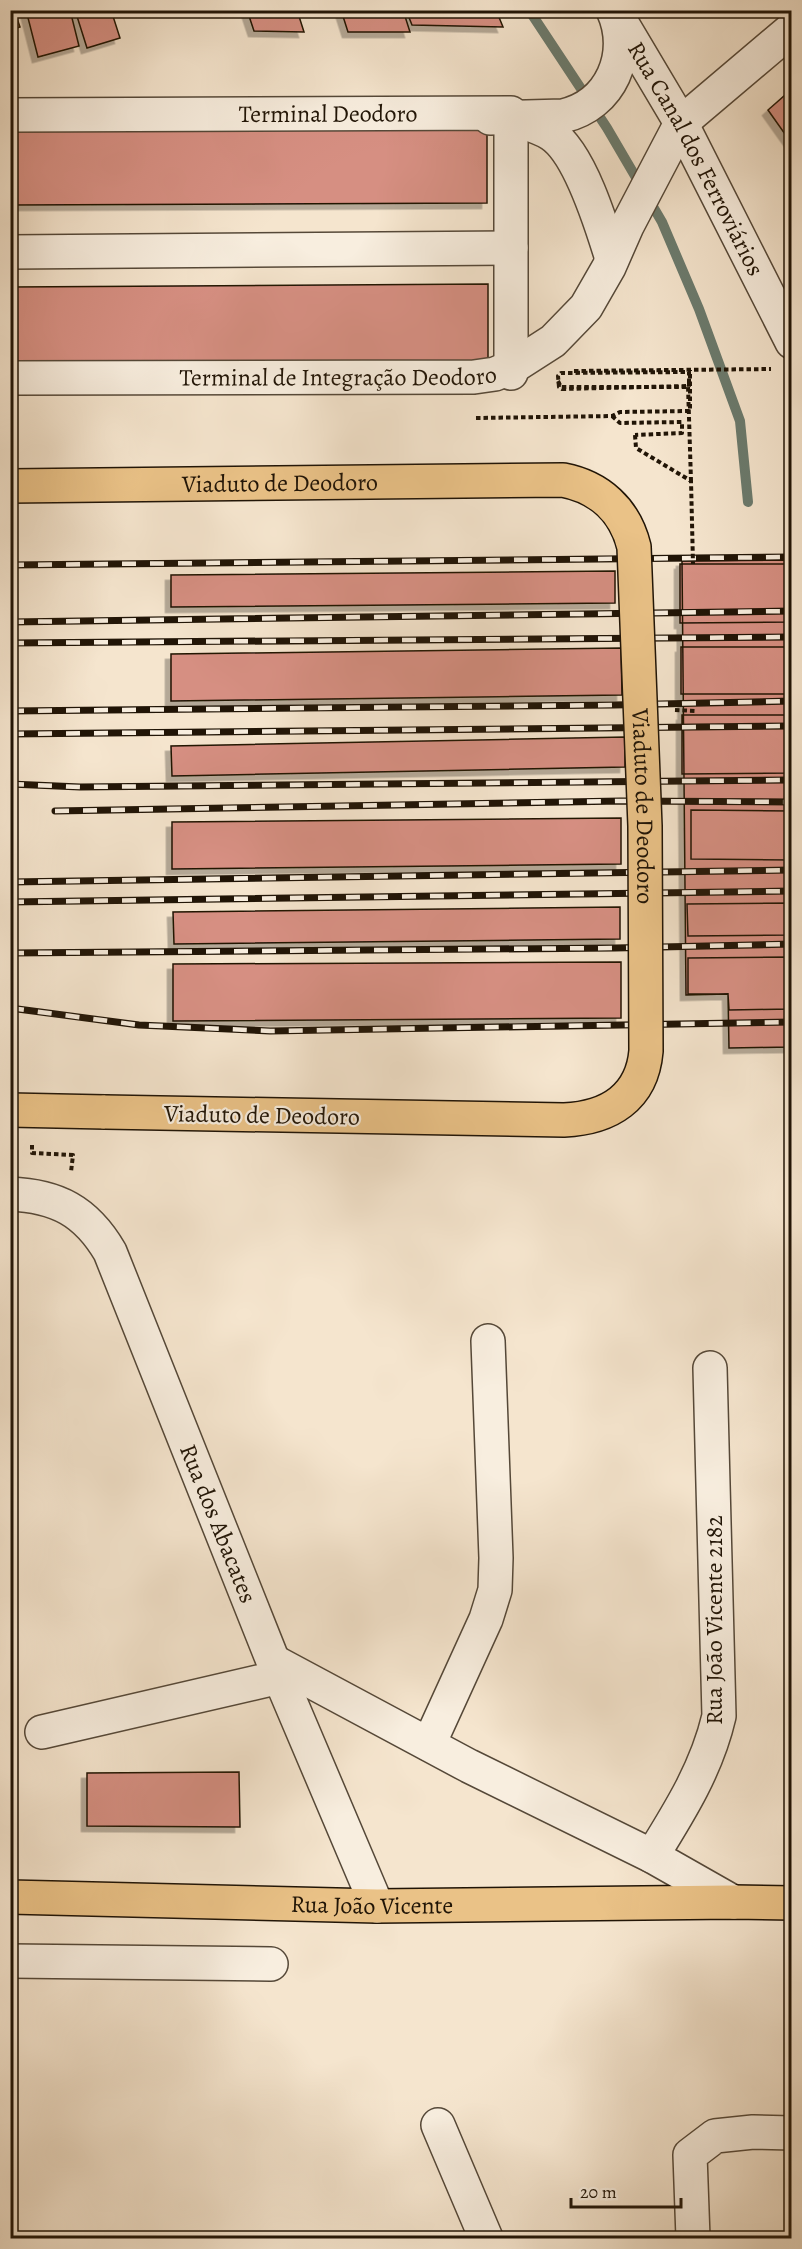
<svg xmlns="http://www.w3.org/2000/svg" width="802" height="2249" viewBox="0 0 802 2249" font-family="Alegreya,serif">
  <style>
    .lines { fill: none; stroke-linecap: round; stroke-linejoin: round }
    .stream { stroke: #6b7b6e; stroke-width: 10 }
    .building { fill: #d68f82; stroke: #201406; stroke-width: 1.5; filter: url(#shadow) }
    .minor-casing { stroke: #554838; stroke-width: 36 }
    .major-casing { stroke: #201406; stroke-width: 36 }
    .path { stroke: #201406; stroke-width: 4; stroke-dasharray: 4.5 3; stroke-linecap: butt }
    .minor { stroke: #f8eedf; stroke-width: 33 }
    .major { stroke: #eac287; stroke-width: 33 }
    .rail-casing { stroke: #201406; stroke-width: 7 }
    .rail { stroke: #f8eedf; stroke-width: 4.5; stroke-dasharray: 14; stroke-linecap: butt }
    .major-bridge-casing { stroke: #201406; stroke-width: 36; stroke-linecap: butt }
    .path-bridge { stroke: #201406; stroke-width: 4; stroke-dasharray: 4.5 3; stroke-linecap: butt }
    .major-bridge { stroke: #eac287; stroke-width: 33 }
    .labels { text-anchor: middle; stroke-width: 4.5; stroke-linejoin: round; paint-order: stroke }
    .street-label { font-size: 24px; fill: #201406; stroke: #f8eedf }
  </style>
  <defs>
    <filter id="shadow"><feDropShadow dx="-5.5" dy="5.5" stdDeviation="0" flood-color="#0004"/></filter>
  </defs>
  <rect width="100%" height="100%" fill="#f5e5ce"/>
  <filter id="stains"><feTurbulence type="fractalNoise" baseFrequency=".00333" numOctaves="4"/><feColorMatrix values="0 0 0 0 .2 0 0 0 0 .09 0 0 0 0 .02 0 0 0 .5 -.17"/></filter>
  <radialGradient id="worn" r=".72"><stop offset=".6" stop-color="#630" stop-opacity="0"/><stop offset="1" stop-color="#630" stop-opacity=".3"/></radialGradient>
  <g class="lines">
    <path class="stream" d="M 529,10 L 607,128 L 662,222 L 699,309 L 740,421 L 748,502"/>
  </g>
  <path class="building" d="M 10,10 L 14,10 L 20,27 L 10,30 Z
    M 26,10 L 70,10 L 79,46 L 38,57 Z
    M 75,10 L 111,10 L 120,38 L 87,48 Z
    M 247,10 L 297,10 L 304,32 L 254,31 Z
    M 341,10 L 403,10 L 410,32 L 348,32 Z
    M 406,10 L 496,10 L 503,27 L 412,25 Z
    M 792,89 L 792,144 L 768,110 Z
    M 487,126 L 487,203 L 10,205 L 10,128 Z
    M 488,284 L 488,361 L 10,363 L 10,287 Z
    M 792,560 L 792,1047 L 729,1048 L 728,994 L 686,995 L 682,561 Z
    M 680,564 L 792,564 L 792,622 L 680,623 Z
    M 615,571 L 615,603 L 171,607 L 171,575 Z
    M 681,647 L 792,647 L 792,694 L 681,694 Z
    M 621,648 L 622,695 L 171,701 L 171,654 Z
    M 682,715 L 792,715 L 792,773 L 682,774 Z
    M 625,737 L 625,767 L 172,776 L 171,746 Z
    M 691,810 L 792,811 L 792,860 L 691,859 Z
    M 621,818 L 621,864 L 172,869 L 172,822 Z
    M 792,903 L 792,935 L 688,936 L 687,904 Z
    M 620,907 L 620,939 L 174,944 L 173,912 Z
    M 792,957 L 792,1009 L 729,1010 L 728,994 L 688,994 L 688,958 Z
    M 621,962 L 621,1018 L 173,1021 L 173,964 Z
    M 239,1772 L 240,1827 L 87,1826 L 87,1773 Z"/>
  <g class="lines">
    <defs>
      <g id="minor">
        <path id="s1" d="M 621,22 L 681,123 L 792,342"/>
        <path id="s2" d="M 10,115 L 511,113 L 511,373"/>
        <path d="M 490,118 L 563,116 C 611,105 633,54 613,10"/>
        <path d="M 516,120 C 528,124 540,127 551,134 C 580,153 602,226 612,259"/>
        <path d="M 10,252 L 511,248"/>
        <path id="s3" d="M 10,378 L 474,377 L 495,374 L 514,366 L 553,341 L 586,307 L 609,267 L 627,226 L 681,123 L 792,29"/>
        <path id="s4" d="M 10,1194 C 57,1196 86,1211 110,1252 L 273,1661 L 377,1906"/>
        <path d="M 273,1661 L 469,1766 L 652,1856 L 733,1902"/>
        <path d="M 42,1732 L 280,1677"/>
        <path d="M 429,1744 L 486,1619 L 495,1590 L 496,1558 L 488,1341"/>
        <path d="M 652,1856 C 680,1811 707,1768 719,1716 L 710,1368"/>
        <path d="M 10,1961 L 271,1964"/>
        <path d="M 438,2125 L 486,2238"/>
        <path d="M 693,2238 L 690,2155 L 715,2136 L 753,2132 L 792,2133"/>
      </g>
      <g id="major">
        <path d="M 10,1110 L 105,1112"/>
        <path id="s5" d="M 10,1897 L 377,1906 L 733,1902 L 792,1903"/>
      </g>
    </defs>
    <use href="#minor" class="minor-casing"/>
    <use href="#major" class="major-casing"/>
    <path class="path" d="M 574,371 L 771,369
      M 558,381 L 561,387 L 689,387 L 689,383
      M 612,416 L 620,423 L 682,422 L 682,433 L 635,435
      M 476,418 L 612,416 L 620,412 L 690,411 L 690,370
      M 675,710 L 695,711
      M 32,1145 L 32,1153 L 73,1155 L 71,1172"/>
    <use href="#minor" class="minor"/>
    <use href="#major" class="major"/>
    <defs>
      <path id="rail" d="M 10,565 L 792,557
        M 10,622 L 792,611
        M 10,643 L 792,637
        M 10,711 L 614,705 L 792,701
        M 10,734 L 792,726
        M 10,784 L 80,787 L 792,780
        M 55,811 L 621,801 L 792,802
        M 10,882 L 792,870
        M 10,902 L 792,891
        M 10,953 L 615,948 L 792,944
        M 10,1008 L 139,1025 L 270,1031 L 792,1022"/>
    </defs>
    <use href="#rail" class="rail-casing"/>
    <use href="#rail" class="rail"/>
    <defs>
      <g id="major-bridge">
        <path id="s6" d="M 10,486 L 563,480 C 599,487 625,510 634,547 L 645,826 L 646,1051 C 642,1098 609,1118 564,1120 L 105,1112"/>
      </g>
    </defs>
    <use href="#major-bridge" class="major-bridge-casing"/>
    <path class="path-bridge" d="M 689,383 L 689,372 L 561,373 L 558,376 L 559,387 L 562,389 L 688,386 L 691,481
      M 635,435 L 636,448 L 691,481 L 693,564"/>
    <use href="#major-bridge" class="major-bridge"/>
  </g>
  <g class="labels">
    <g class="street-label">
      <text dy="8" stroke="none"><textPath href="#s2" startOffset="318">Terminal Deodoro</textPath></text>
      <text dy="8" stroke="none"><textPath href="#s1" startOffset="156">Rua Canal dos Ferroviários</textPath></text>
      <text dy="8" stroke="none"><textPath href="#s3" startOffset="328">Terminal de Integração Deodoro</textPath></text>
      <text dy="8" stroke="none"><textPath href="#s6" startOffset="270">Viaduto de Deodoro</textPath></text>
      <text dy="8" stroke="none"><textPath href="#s6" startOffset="916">Viaduto de Deodoro</textPath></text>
      <text transform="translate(262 1115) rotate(1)" y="8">Viaduto de Deodoro</text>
      <text dy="8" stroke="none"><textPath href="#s4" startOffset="414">Rua dos Abacates</textPath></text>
      <text transform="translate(714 1620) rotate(-90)" y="8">Rua João Vicente 2182</text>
      <text dy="8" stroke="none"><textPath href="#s5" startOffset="362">Rua João Vicente</textPath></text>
    </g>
  </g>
  <rect width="802" height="2249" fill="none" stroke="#f5e5ce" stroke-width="36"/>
  <rect x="12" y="12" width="778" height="2225" fill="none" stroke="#201406" stroke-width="3"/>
  <rect x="18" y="18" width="766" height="2213" fill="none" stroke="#201406" stroke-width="1.5"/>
  <path d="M571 2198v9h110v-9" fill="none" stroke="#201406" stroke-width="3"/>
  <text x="580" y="2198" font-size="18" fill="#201406" stroke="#f8eedf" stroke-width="4.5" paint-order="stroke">20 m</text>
  <rect width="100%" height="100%" filter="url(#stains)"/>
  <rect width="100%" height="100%" fill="url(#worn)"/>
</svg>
